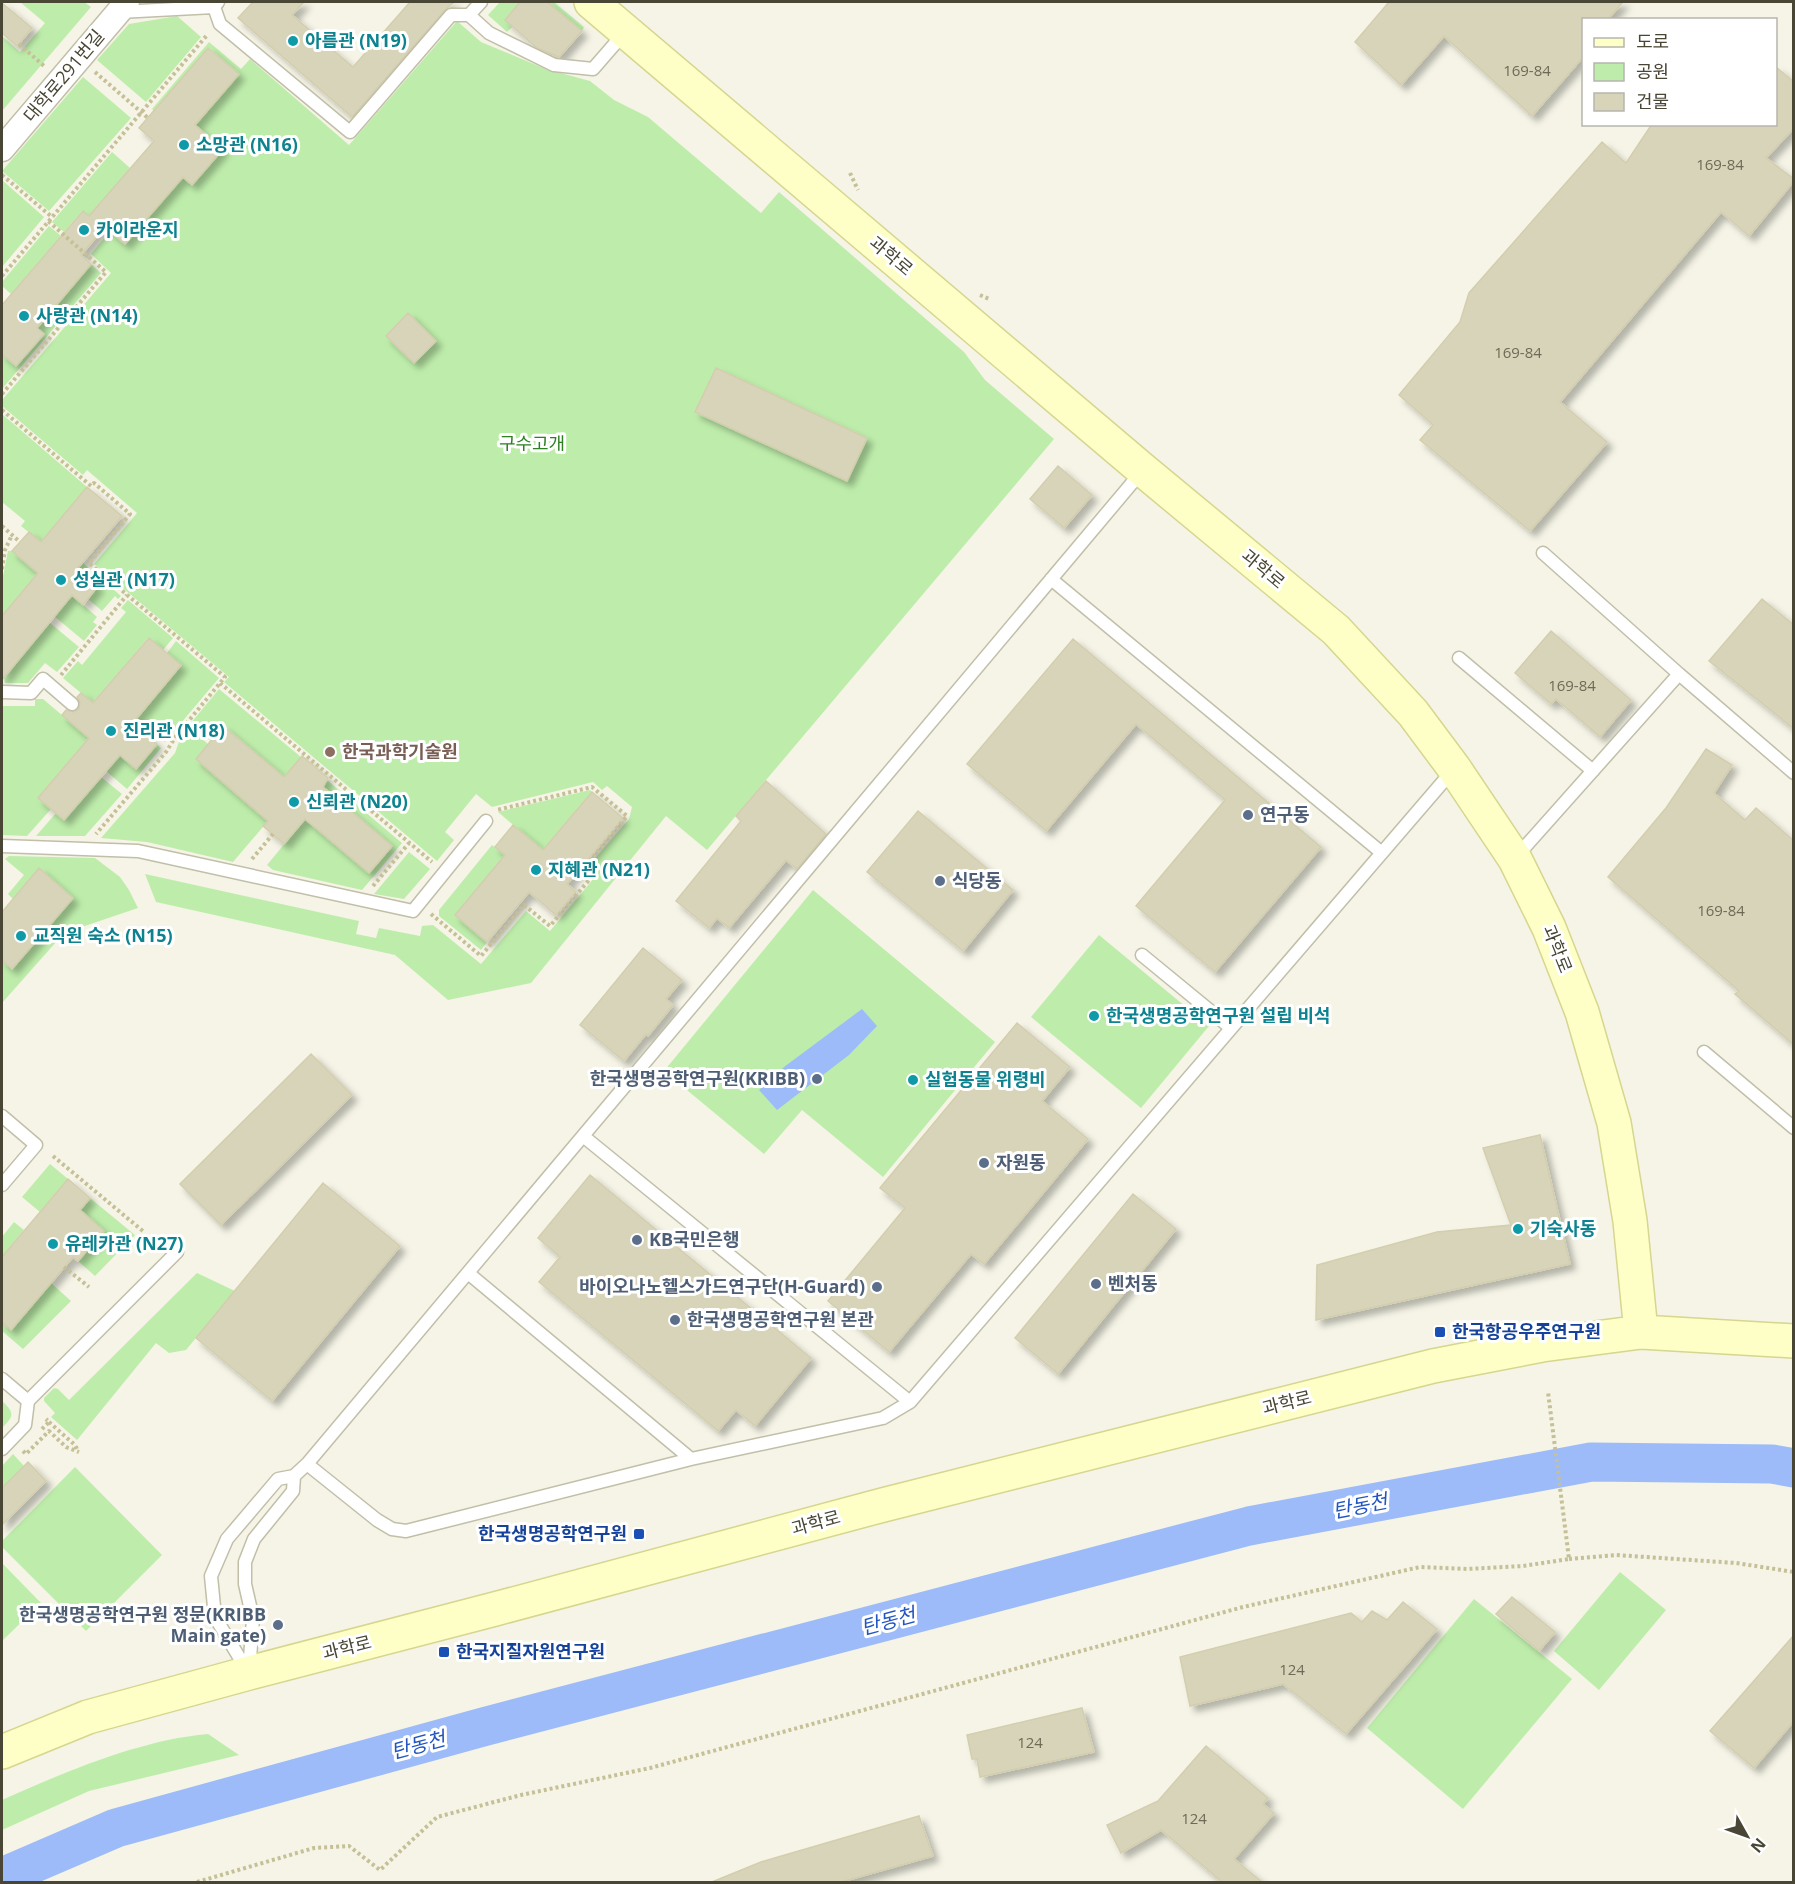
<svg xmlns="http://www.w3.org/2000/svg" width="1795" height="1884" viewBox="0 0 1795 1884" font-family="'Open Sans','Noto Sans KR',sans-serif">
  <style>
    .green { fill: #beedab }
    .water { fill: #9cbbf8 }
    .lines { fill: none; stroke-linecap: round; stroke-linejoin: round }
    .river { stroke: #9cbbf8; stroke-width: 39 }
    .building { fill: #d8d4ba; stroke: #d3cead; stroke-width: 1.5; filter: url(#shadow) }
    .lane-casing { stroke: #c1bfa8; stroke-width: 15 }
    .street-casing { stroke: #c1bfa8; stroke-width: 27 }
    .secondary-casing { stroke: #d6d68f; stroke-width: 36 }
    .path { stroke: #c5c097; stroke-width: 4; stroke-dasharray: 3 3; stroke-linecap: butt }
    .lane { stroke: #fff; stroke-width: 12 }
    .street { stroke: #fff; stroke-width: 24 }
    .secondary { stroke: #feffc6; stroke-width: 33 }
    .culture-dot { fill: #0f9aa8; stroke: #fff; stroke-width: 2 }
    .education-dot { fill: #8d6e63; stroke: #fff; stroke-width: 2 }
    .service-dot { fill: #5c6f8a; stroke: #fff; stroke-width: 2 }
    .transit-dot { fill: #1a4fb4; stroke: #fff; stroke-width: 2 }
    .labels { text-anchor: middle; stroke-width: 6; stroke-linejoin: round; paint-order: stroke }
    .number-label { font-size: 15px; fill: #6d6a56 }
    .culture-label { font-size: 18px; font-weight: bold; fill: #0d838f; stroke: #fff; text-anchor: start }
    .street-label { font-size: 18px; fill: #494635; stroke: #fff }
    .park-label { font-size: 18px; fill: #2d8121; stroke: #fff }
    .education-label { font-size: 18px; font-weight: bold; fill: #785e54; stroke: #fff; text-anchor: start }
    .service-label { font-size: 18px; font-weight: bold; fill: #4e5e75; stroke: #fff; text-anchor: start }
    .transit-label { font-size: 18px; font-weight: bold; fill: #164399; stroke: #fff; text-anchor: start }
    .water-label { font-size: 20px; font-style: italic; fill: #2255c0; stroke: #fff }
  </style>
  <defs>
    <filter id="shadow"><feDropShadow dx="5.5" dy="5.5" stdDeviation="3" flood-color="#0004"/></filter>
  </defs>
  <rect width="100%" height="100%" fill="#f5f4e6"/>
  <path class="green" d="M 20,2 L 84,2 L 91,7 L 2,111 L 2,39 L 3,37 L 20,52 L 45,23 Z
    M 500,2 L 520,2 L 505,19 L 513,26 L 507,32 L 488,15 Z
    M 547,2 L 554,2 L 584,27 L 582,31 Z
    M 177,16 L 201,37 L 146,102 L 97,60 L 129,24 Z
    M 457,21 L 481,42 L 546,69 L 590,81 L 614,100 L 648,117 L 761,213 L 779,192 L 964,352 L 985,380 L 1054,439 L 707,850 L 666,816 L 531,983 L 448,1000 L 395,955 L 156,902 L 145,874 L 359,921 L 356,934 L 376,938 L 379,928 L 420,936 L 422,926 L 433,925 L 481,964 L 526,911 L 550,931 L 594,878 L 585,870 L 629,819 L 632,807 L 607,786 L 602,790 L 593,782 L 492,807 L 476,794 L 445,832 L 454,840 L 437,861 L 224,682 L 229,677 L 94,564 L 137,513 L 87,470 L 83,475 L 2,406 L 2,400 L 111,273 L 91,254 L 110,231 L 125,244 L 183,177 L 192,185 L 222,149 L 195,125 L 239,74 L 209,48 L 154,111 L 152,109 L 209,42 L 241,69 L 250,59 L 349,145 Z
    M 83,77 L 131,118 L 49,211 L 2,171 Z
    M 112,152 L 130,168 L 89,217 L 82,211 L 64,232 L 52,222 Z
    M 2,180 L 44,217 L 2,267 Z
    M 49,226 L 61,236 L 11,294 L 2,286 L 2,282 Z
    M 91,264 L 101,273 L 2,389 L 2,354 L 16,366 L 44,334 L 37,328 Z
    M 2,414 L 87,487 L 41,542 L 21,526 L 25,521 L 2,502 Z
    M 8,551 L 12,551 L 38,573 L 2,616 L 2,581 Z
    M 83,563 L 121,596 L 118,599 L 115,596 L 102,611 L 88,599 L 98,586 L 78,569 Z
    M 72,595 L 97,617 L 93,622 L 97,625 L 84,641 L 54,616 Z
    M 128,600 L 173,638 L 163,650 L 148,638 L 93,703 L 63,678 L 78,661 L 82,665 L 126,612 L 121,608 Z
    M 50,623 L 79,647 L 57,672 L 45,663 L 28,683 L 5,683 L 4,678 L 2,677 L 2,671 L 6,674 Z
    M 176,641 L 219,678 L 165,742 L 137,718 L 181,666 L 167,653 Z
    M 219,689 L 301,757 L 284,777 L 224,726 L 211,741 L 190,724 Z
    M 35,699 L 43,699 L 89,738 L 38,798 L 51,809 L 27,836 L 2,835 L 2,706 L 35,706 Z
    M 188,727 L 208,744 L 196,759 L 268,821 L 233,862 L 147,842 L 101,838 L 175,753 L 181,736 Z
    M 157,744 L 161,748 L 127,789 L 106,771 L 120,755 L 137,769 Z
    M 101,777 L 122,794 L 85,836 L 36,836 L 56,813 L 64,820 Z
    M 327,780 L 402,843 L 362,890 L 273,870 L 267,865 L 305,819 L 369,873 L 392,846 L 321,786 Z
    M 590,790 L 592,792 L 543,850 L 498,812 Z
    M 492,845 L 505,855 L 455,915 L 487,942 L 481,950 L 439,916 L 439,910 Z
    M 409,852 L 430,869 L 404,899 L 374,894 Z
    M 9,856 L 95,858 L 120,877 L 129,890 L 138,908 L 64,933 L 2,1003 L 2,960 L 12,969 L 39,869 L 13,899 L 8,894 L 24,875 L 5,859 Z
    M 813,890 L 995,1042 L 883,1177 L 802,1110 L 764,1154 L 664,1071 Z
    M 1099,935 L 1209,1026 L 1141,1108 L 1031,1017 Z
    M 50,1164 L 68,1179 L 40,1212 L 22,1197 Z
    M 90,1198 L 135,1235 L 95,1276 L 78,1261 L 104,1231 L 80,1210 Z
    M 14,1222 L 24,1230 L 2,1257 L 2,1237 Z
    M 197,1273 L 235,1291 L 186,1350 L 169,1353 L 156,1343 L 77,1440 L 51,1417 L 55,1413 L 44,1401 L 44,1398 L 54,1388 L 58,1389 L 69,1400 Z
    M 51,1283 L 71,1301 L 23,1349 L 2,1331 L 2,1322 L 11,1330 Z
    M 2,1401 C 15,1413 14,1416 2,1428 Z
    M 13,1454 L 24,1466 L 2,1488 L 2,1466 Z
    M 75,1467 L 162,1555 L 86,1631 L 2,1547 L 2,1541 Z
    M 2,1563 L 41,1603 L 2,1641 Z
    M 1620,1572 L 1666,1610 L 1599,1690 L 1554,1651 Z
    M 1474,1599 L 1572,1679 L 1463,1809 L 1367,1728 Z
    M 208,1734 L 239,1755 L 89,1791 L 2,1830 L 2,1800 C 65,1772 139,1740 208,1734 Z"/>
  <path class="water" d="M 862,1009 L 877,1026 L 849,1055 L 777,1110 L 759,1090 L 784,1067 Z"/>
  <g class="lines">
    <path class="river" d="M 2,1877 L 116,1828 L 483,1727 L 1249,1526 L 1591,1462 L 1772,1464 L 1794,1468"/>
  </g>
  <path class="building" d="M 253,2 L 304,2 L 292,15 L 353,67 L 410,2 L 454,2 L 445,10 L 352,117 L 238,18 Z
    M 520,2 L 547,2 L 582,31 L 559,57 L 537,48 L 505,20 Z
    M 1389,2 L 1623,2 L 1607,20 L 1584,20 L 1584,56 L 1532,116 L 1444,36 L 1401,85 L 1355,42 Z
    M 2,3 L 32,28 L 17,46 L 2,33 Z
    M 208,48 L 239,74 L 195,125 L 223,149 L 192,185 L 183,177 L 125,244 L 105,227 L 81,255 L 91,264 L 37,328 L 44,334 L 16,366 L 2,354 L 2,305 L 83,211 L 89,216 L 154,141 L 139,128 Z
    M 1776,67 L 1794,82 L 1794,128 L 1766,158 L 1794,179 L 1794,181 L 1749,236 L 1721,212 L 1560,402 L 1607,442 L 1530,531 L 1420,440 L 1433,425 L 1399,395 L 1460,322 L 1469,293 L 1602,142 L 1626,163 L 1652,124 L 1776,124 Z
    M 408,313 L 436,341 L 414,363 L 386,336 Z
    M 716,368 L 867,438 L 847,481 L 695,412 Z
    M 1058,466 L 1092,495 L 1064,528 L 1030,499 Z
    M 87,487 L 122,516 L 77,569 L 98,586 L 83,605 L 72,595 L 2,680 L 2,616 L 38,573 L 12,551 L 29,532 L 41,542 Z
    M 1762,599 L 1794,625 L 1794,729 L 1709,661 Z
    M 1551,631 L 1631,700 L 1600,737 L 1556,699 L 1551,704 L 1515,673 Z
    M 149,638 L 181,665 L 132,724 L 157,744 L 136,769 L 120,755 L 64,820 L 38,798 L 89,738 L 62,715 L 66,710 L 74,712 L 79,709 L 80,702 L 77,697 L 81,693 L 93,703 Z
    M 1073,639 L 1321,847 L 1215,972 L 1136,906 L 1225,800 L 1136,724 L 1046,831 L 967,764 Z
    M 223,726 L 284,777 L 302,756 L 328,778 L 323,787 L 392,846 L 369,873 L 305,819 L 284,844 L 263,826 L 268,821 L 196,759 Z
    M 1706,749 L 1732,765 L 1714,793 L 1745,820 L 1756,808 L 1794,841 L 1794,1045 L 1735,994 L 1739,991 L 1608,877 L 1666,808 Z
    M 766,781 L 826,834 L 797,869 L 786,860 L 729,928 L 717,918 L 709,928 L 676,901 L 741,821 L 736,816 Z
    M 592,792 L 623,818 L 567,884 L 576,892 L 556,915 L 529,892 L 487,942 L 455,915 L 505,855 L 495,847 L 513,825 L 543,850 Z
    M 918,811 L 1013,890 L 963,951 L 867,872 Z
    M 39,868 L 73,898 L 12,969 L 2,960 L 2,912 Z
    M 643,948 L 682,980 L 666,999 L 673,1005 L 648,1036 L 646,1034 L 624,1061 L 580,1025 Z
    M 1017,1023 L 1070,1067 L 1042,1101 L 1088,1139 L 984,1264 L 971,1254 L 889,1352 L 828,1301 L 905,1208 L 880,1188 Z
    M 311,1054 L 352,1095 L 221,1225 L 180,1184 Z
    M 1540,1135 L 1570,1264 L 1316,1320 L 1317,1265 L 1437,1232 L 1511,1225 L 1483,1148 Z
    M 590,1175 L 811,1358 L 755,1426 L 736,1410 L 718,1431 L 539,1282 L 560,1257 L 538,1238 Z
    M 68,1179 L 90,1198 L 80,1210 L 104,1231 L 78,1261 L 73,1257 L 11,1330 L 2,1322 L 2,1257 Z
    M 323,1183 L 400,1246 L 272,1401 L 196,1338 Z
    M 1133,1194 L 1176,1229 L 1058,1374 L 1015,1338 Z
    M 28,1462 L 46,1481 L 2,1525 L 2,1488 Z
    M 1512,1597 L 1555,1632 L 1539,1651 L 1496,1614 Z
    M 1403,1602 L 1437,1629 L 1346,1734 L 1283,1684 L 1190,1706 L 1180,1657 L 1351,1613 L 1362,1622 L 1372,1611 L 1387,1620 Z
    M 1794,1635 L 1794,1721 L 1754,1768 L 1710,1731 Z
    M 1082,1708 L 1094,1752 L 980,1777 L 977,1759 L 972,1759 L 967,1735 Z
    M 1206,1746 L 1268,1798 L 1263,1804 L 1274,1813 L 1234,1859 L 1262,1882 L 1222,1882 L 1161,1830 L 1121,1853 L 1107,1825 L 1158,1801 Z
    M 919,1816 L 933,1856 L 841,1882 L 712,1882 L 761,1862 Z"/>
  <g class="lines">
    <defs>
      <path id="lane" d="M 481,2 L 469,15 L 489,33 L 554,65 L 593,69 L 626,31
        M 214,7 L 220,24 L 350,132 L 451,15 L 469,15
        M 119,12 L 214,7 L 218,2
        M 1051,579 L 1382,853
        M 1459,658 L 1593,771
        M 1679,674 L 1794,773
        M 2,692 L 31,693 L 43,679 L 72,704
        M 2,846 L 138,851 L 413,911 L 486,821
        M 1515,858 L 1679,674 L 1543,553
        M 1142,955 L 1231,1028
        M 1704,1052 L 1794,1128
        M 2,1116 L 36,1145 L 2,1185
        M 583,1136 L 910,1402
        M 468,1273 L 691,1459
        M 2,1379 L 28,1401
        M 2,1449 L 25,1425 L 28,1401 L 177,1252
        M 307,1464 L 377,1520 L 392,1529 L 406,1531 L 691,1459 L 883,1418 L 910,1402 L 1454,769
        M 249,1671 L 253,1619 L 245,1584 L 245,1562 L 254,1539 L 293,1491 L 294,1476
        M 248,1672 L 215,1617 L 211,1576 L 227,1539 L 278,1479 L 294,1476 L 307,1464 L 1143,470"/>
      <path id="street" d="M 2,149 L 127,2"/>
      <path id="secondary" d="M 591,2 L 1143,470 L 1336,630 L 1413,713 L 1454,768 L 1515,859 L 1549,928 L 1582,1012 L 1614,1123 L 1630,1221 L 1641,1332
        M 2,1752 L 88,1717 L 249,1673 L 495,1609 L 883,1505 L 1433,1366 L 1542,1345 L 1641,1332 L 1794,1341"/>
    </defs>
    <use href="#lane" class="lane-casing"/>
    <use href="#street" class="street-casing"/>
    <use href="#secondary" class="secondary-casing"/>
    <path class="path" d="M 19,44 L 44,66
      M 95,72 L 148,118
      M 850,173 L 858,190
      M 2,175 L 52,217
      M 2,276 L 208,34
      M 980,295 L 989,299
      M 2,394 L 106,272 L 48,221
      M 2,410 L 91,486 L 94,483 L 130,514 L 89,563 L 225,677 L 176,736 L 166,752 L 96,834
      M 2,526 L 20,542
      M 2,569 L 5,550 L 12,535
      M 61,675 L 127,595
      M 220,683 L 432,862
      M 252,859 L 273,834
      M 373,886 L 409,843
      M 431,914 L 481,956 L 524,905 L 550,926 L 589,880 L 580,873 L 627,816 L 592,787 L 497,810
      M 53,1156 L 144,1232
      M 64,1267 L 89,1287
      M 49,1422 L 75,1445 L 78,1451
      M 42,1429 L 49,1422 L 46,1419
      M 23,1451 L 26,1454 L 49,1431 L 66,1447 L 79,1452
      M 1569,1559 L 1616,1555 L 1736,1563 L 1794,1572
      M 197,1882 L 314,1848 L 349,1846 L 380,1870 L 437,1817 L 521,1795 L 650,1768 L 1243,1607 L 1420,1567 L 1467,1569 L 1523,1566 L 1569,1559 L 1548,1392"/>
    <use href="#lane" class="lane"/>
    <use href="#street" class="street"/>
    <use href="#secondary" class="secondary"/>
  </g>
  <g class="culture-dot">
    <circle cx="293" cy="41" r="6"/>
    <circle cx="184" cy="145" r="6"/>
    <circle cx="84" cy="230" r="6"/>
    <circle cx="24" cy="316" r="6"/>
    <circle cx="61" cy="580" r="6"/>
    <circle cx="111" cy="731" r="6"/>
    <circle cx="294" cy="802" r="6"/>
    <circle cx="536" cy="870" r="6"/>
    <circle cx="21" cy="936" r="6"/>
    <circle cx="1094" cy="1016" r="6"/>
    <circle cx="913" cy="1080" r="6"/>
    <circle cx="1518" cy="1229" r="6"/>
    <circle cx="53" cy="1244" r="6"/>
  </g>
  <circle class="education-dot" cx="330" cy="752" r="6"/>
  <g class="service-dot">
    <circle cx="1248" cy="815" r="6"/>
    <circle cx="940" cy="881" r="6"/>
    <circle cx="817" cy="1079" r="6"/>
    <circle cx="984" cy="1163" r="6"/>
    <circle cx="637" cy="1240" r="6"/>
    <circle cx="1096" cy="1284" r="6"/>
    <circle cx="877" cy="1287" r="6"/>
    <circle cx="675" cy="1320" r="6"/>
    <circle cx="278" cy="1625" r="6"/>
  </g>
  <g class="transit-dot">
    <rect x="1434" y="1326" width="12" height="12" rx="3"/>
    <rect x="633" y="1528" width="12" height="12" rx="3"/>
    <rect x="438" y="1646" width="12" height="12" rx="3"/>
  </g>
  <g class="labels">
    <g class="number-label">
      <text x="1527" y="76">169-84</text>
      <text x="1720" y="170">169-84</text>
      <text x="1518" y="358">169-84</text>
      <text x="1572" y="691">169-84</text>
      <text x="1721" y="916">169-84</text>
      <text x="1292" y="1675">124</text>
      <text x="1030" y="1748">124</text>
      <text x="1194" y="1824">124</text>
    </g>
    <g class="culture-label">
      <text x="305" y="47">아름관 (N19)</text>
      <text x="196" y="151">소망관 (N16)</text>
      <text x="96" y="236">카이라운지</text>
      <text x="36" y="322">사랑관 (N14)</text>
      <text x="73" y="586">성실관 (N17)</text>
      <text x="123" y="737">진리관 (N18)</text>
      <text x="306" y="808">신뢰관 (N20)</text>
      <text x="548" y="876">지혜관 (N21)</text>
      <text x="33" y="942">교직원 숙소 (N15)</text>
      <text x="1106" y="1022">한국생명공학연구원 설립 비석</text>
      <text x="925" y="1086">실험동물 위령비</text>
      <text x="1530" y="1235">기숙사동</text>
      <text x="65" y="1250">유레카관 (N27)</text>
    </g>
    <g class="street-label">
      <text transform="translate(64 76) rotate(-50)" y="6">대학로291번길</text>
      <text transform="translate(891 256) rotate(40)" y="6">과학로</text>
      <text transform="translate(1263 569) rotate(40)" y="6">과학로</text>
      <text transform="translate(1557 949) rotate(68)" y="6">과학로</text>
      <text transform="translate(1287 1403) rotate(-14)" y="6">과학로</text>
      <text transform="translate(816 1523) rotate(-15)" y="6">과학로</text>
      <text transform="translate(347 1648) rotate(-14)" y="6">과학로</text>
    </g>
    <g class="park-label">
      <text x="532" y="450">구수고개</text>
    </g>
    <g class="education-label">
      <text x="342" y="758">한국과학기술원</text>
    </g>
    <g class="service-label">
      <text x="1260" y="821">연구동</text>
      <text x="952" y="887">식당동</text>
      <text x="805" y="1085" text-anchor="end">한국생명공학연구원(KRIBB)</text>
      <text x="996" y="1169">자원동</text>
      <text x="649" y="1246">KB국민은행</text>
      <text x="1108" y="1290">벤처동</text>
      <text x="865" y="1293" text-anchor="end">바이오나노헬스가드연구단(H-Guard)</text>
      <text x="687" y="1326">한국생명공학연구원 본관</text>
      <text x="266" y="1621" text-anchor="end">한국생명공학연구원 정문(KRIBB<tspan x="266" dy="21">Main gate)</tspan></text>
    </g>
    <g class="transit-label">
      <text x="1452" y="1338">한국항공우주연구원</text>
      <text x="627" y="1540" text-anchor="end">한국생명공학연구원</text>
      <text x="456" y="1658">한국지질자원연구원</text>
    </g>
    <g class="water-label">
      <text transform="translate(1360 1506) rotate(-11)" y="7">탄동천</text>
      <text transform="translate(888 1621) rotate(-15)" y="7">탄동천</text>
      <text transform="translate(418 1745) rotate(-15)" y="7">탄동천</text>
    </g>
  </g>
  <rect width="1795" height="1884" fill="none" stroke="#494635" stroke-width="6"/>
  <rect x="1582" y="18" width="195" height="108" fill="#ffffff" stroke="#b6b5ae" stroke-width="1.5"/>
  <rect x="1594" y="38" width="30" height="9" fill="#feffc6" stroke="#b6b5ae" stroke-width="1.5"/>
  <text x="1636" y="48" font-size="18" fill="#494635">도로</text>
  <rect x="1594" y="63" width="30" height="18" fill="#beedab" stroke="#b6b5ae" stroke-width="1.5"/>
  <text x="1636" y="78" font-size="18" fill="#494635">공원</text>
  <rect x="1594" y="93" width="30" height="18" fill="#d8d4ba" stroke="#b6b5ae" stroke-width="1.5"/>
  <text x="1636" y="108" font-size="18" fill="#494635">건물</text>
  <g transform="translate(1747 1836) rotate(130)" stroke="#ffffff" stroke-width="4.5" paint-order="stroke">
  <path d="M0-4.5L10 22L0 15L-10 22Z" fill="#494635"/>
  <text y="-9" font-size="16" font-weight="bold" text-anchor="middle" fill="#494635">N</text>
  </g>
</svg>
